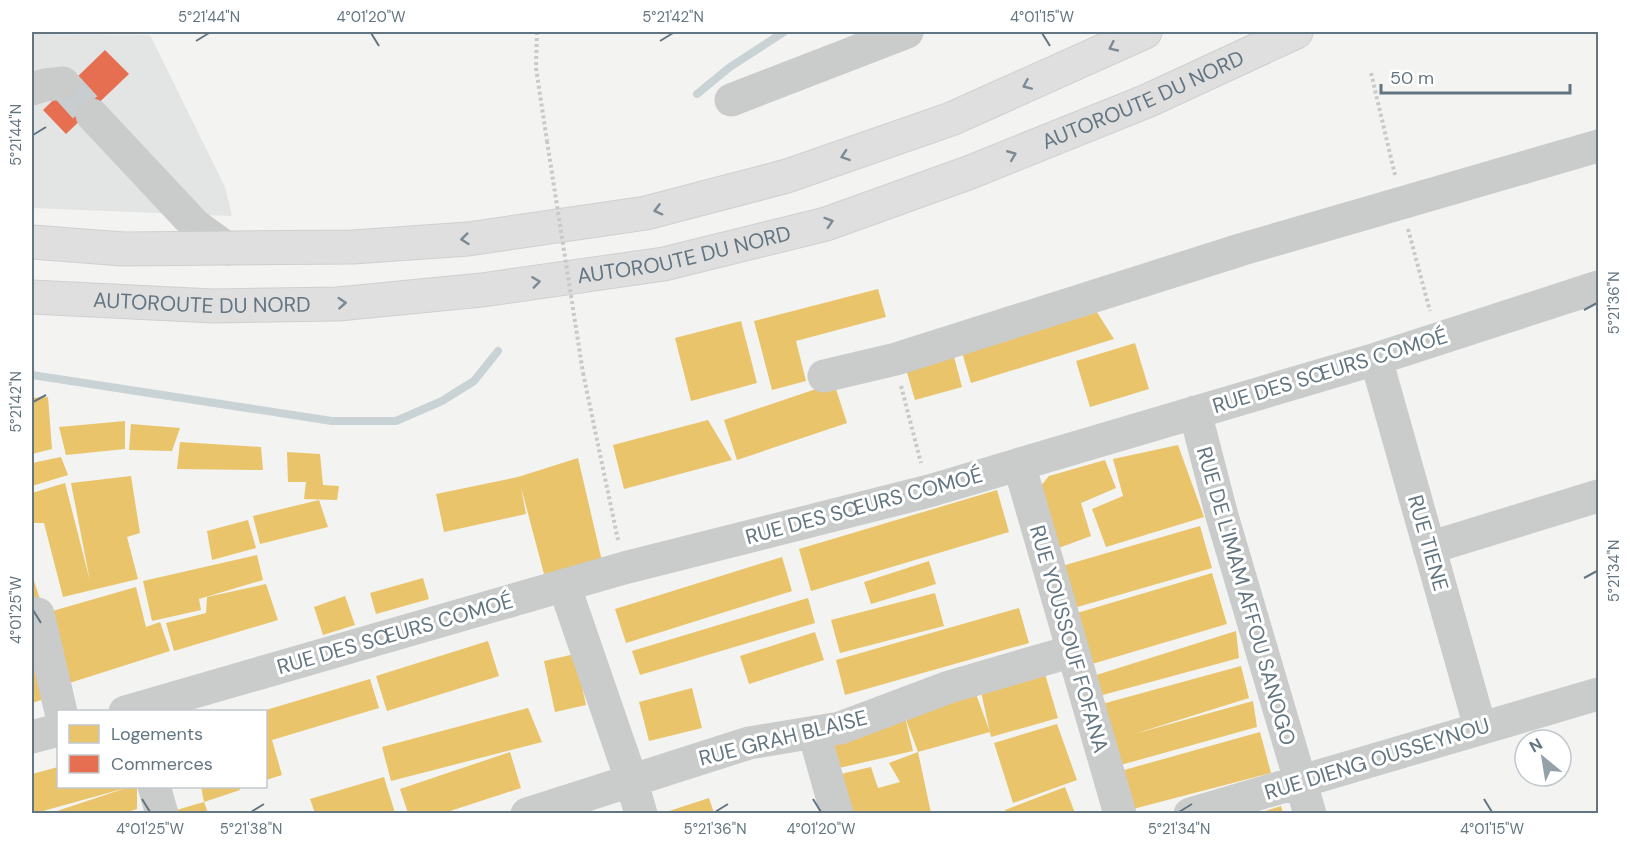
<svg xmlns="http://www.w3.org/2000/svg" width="1630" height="845" viewBox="0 0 1630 845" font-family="'DM Sans',sans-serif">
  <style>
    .built { fill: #e3e5e4 }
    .homes { fill: #e9c46a }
    .shops { fill: #e76f51 }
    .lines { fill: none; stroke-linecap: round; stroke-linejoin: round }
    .stream { stroke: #c9d2d4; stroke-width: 8 }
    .minor-tunnel { stroke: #c8cdcf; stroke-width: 33; stroke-dasharray: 33 16; stroke-linecap: butt }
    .highway-casing { stroke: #cfd0d0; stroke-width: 35 }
    .path { stroke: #c8c9c9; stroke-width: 4; stroke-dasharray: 3 3; stroke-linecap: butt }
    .minor { stroke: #cacccc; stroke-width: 33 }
    .highway { stroke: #dfdfe0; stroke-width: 33 }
    .path-bridge { stroke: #c8c9c9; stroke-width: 4; stroke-dasharray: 3 3; stroke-linecap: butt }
    .oneway { stroke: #7c8a94 }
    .ticks { fill: none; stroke: #637581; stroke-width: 2 }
    .labels { text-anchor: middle; stroke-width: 6; stroke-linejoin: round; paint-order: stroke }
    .street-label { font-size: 21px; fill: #637581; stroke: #fff }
    .neatline { fill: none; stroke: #637581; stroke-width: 2 }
    .ticks-label { font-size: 15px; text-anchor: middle; fill: #637581 }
  </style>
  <rect width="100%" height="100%" fill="#f3f3f1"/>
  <path class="built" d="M 32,34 L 150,35 L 225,187 L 232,216 L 32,208 Z"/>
  <path class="homes" d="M 878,289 L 886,317 L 796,341 L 806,381 L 772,390 L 754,321 Z
    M 1095,309 L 1114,339 L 971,383 L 961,349 Z
    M 741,321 L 757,383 L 691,401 L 675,338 Z
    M 1135,343 L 1149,389 L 1090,407 L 1076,361 Z
    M 952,349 L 962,387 L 915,400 L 904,362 Z
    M 834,383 L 847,423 L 737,460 L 724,420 Z
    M 48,397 L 52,449 L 32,454 L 32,398 Z
    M 708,420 L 732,460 L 624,489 L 613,445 Z
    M 125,421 L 125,449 L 66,455 L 59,427 Z
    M 131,424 L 180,428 L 172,451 L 129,450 Z
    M 180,442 L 261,447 L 263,470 L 177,469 Z
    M 1178,445 L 1204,517 L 1106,547 L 1092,509 L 1123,496 L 1113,459 Z
    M 287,452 L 320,454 L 323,485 L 339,486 L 337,500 L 304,499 L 306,482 L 288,482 Z
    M 61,457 L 68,475 L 32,486 L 32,463 Z
    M 578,458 L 602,561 L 544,574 L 521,487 L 526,514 L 444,532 L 436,494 L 518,477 Z
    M 1105,460 L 1116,488 L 1081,503 L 1091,536 L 1053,550 L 1035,493 L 1049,476 Z
    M 131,476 L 140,533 L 127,537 L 138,579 L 63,597 L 44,523 L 32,523 L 32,493 L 65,483 L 90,581 L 71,483 Z
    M 997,490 L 1009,532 L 811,591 L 799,549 Z
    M 319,500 L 328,527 L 260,544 L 253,516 Z
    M 248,520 L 256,548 L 212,560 L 207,531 Z
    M 1200,526 L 1212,568 L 1074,608 L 1062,566 Z
    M 257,555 L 263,580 L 199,599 L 201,610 L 152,621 L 143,581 Z
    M 782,557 L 792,591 L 626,643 L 615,609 Z
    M 929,561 L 936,584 L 871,604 L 864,582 Z
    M 1212,573 L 1227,624 L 1092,664 L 1077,613 Z
    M 32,575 L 41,602 L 32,605 Z
    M 423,578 L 429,599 L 376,614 L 370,593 Z
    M 266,584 L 278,620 L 174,651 L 166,623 L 206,613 L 207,597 Z
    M 136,587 L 146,627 L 160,622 L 170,651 L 60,686 L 42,614 Z
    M 935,593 L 944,626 L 840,653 L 831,620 Z
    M 345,596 L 355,625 L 323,635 L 314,607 Z
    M 808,598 L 815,623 L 640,675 L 632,651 Z
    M 1019,608 L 1029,643 L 845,695 L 836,660 Z
    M 1236,631 L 1239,658 L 1099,696 L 1090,677 Z
    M 815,632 L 824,660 L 749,684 L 740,656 Z
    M 488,641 L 499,676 L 387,711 L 376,676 Z
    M 575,654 L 586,705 L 555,712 L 544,661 Z
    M 39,657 L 51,697 L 32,703 L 32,659 Z
    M 1241,666 L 1249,698 L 1134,734 L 1253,701 L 1257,727 L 1117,766 L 1102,704 Z
    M 1045,674 L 1058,718 L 991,737 L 981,692 Z
    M 370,679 L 379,708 L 272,740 L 282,775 L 266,780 L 266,710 Z
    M 692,688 L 702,728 L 649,741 L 639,702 Z
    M 976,694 L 990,732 L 918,752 L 931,813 L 850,813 L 841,774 L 871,767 L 878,788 L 900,782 L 889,763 L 918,752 L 905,717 L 913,751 L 839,768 L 830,740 Z
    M 528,708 L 542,742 L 391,781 L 382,747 Z
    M 1057,724 L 1077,780 L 1013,803 L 994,743 Z
    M 1260,732 L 1271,773 L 1129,810 L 1117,772 Z
    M 510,752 L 521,788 L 444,813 L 408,813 L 400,789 Z
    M 58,767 L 58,786 L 137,786 L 137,809 L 124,813 L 51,813 L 126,788 L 32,814 L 32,774 Z
    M 384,777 L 395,813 L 315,813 L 310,799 Z
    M 201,786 L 239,786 L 240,790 L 204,802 Z
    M 1065,787 L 1075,813 L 1006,813 L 1005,810 Z
    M 709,798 L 714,813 L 663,813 Z
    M 204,802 L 208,813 L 174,813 L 173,811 Z
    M 1281,806 L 1283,813 L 1259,813 Z"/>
  <path class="shops" d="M 105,50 L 129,74 L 66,134 L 43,110 Z"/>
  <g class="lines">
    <path class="stream" d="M 697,94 L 730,67 L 784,32
      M 32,375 L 332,421 L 396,421 L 442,401 L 474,381 L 498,351"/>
    <path class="minor-tunnel" d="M 63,83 L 92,115"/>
    <defs>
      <g id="highway">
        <path d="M 32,242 L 123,249 L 353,247 L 468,239 L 646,213 L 787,176 L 951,119 L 1145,32"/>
        <path id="s1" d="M 32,297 L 213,306 L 338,304 L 482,290 L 664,264 L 826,224 L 968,173 L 1147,101 L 1296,32"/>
      </g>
    </defs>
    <use href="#highway" class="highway-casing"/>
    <path class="path" d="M 537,32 L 536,68 L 547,141
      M 1371,73 L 1395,175
      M 1408,229 L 1430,311
      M 583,373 L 618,540
      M 901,386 L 921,463"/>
    <path class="minor" d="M 32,89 L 45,85 L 63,83
      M 731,100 L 907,32
      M 92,115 L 196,226 L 228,249
      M 1376,359 L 1480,727
      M 824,376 L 896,359 L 1243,249 L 1598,146
      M 1195,412 L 1222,516 L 1310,814
      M 1019,464 L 1120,814
      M 1429,548 L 1598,496
      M 564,585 L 631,779 L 641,814
      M 32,613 L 38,614 L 61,712
      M 125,712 L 624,568 L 929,491 L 1376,359 L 1598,287
      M 814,733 L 837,814
      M 32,737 L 58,730
      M 154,786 L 162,814
      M 527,814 L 749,743 L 840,728 L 949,687 L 1073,651
      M 1190,814 L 1598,694"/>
    <use href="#highway" class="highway"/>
    <path class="path-bridge" d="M 547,141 L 583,373"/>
  </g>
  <defs><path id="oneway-chevron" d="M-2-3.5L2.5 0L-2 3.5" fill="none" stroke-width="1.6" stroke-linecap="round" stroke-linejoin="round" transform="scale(1.5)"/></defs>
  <g class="oneway">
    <use href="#oneway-chevron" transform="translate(1113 47) rotate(155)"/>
    <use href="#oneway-chevron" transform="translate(1027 85) rotate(156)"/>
    <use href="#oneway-chevron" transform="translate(1012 155) rotate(-22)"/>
    <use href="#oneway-chevron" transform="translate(845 156) rotate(161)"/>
    <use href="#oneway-chevron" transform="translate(658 210) rotate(165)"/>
    <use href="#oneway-chevron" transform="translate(829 222) rotate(-18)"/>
    <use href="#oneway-chevron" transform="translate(465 239) rotate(174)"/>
    <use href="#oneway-chevron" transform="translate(536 282) rotate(-8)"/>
    <use href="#oneway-chevron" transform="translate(342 303) rotate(-4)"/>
  </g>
  <path class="ticks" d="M 371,33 L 379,46M 1042,33 L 1050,46M 196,41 L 209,33M 660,41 L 673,33M 33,135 L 46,127M 1584,310 L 1597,303M 33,402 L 46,395M 1584,578 L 1597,571M 33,610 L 41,623M 142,799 L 150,812M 813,799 L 821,812M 1484,799 L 1492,812M 251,812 L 264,804M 715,812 L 728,804M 1179,812 L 1192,804"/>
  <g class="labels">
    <g class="street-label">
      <text dy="7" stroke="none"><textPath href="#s1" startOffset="1142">AUTOROUTE DU NORD</textPath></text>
      <text dy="7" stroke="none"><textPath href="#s1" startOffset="656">AUTOROUTE DU NORD</textPath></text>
      <text dy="7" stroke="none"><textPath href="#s1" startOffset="170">AUTOROUTE DU NORD</textPath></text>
      <text transform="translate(1330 371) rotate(-17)" y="7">RUE DES SŒURS COMOÉ</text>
      <text transform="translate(864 506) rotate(-15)" y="7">RUE DES SŒURS COMOÉ</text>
      <text transform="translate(1428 543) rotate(74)" y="7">RUE TIENE</text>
      <text transform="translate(1246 596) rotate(74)" y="7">RUE DE L'IMAM AFFOU SANOGO</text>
      <text transform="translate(395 634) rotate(-16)" y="7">RUE DES SŒURS COMOÉ</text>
      <text transform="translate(1069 639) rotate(74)" y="7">RUE YOUSSOUF FOFANA</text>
      <text transform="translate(783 738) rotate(-14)" y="7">RUE GRAH BLAISE</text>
      <text transform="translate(1377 759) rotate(-17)" y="7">RUE DIENG OUSSEYNOU</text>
    </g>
  </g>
  <rect width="1630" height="845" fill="none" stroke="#ffffff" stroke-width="66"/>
  <rect x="57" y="710" width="210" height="78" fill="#ffffff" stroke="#c1c8cd" stroke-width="1.5"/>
  <rect x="69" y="725" width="30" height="18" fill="#e9c46a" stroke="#c1c8cd" stroke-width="1.5"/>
  <text x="111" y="740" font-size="18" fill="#637581">Logements</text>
  <rect x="69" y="755" width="30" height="18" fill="#e76f51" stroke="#c1c8cd" stroke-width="1.5"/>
  <text x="111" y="770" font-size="18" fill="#637581">Commerces</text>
  <g transform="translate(1543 758) rotate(330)"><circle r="28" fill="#ffffff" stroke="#c1c8cd" stroke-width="1.5"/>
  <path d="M0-4.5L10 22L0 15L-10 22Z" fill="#95a1a8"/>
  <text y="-9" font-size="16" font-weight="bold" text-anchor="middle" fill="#637581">N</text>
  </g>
  <path d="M1381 84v9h189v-9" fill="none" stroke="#637581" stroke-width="3"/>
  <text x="1390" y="84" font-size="18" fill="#637581" stroke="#ffffff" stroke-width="4.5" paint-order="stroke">50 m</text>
  <rect x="33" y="33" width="1564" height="779" class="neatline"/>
  <g class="ticks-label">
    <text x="209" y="22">5°21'44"N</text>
    <text x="371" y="22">4°01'20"W</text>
    <text x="673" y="22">5°21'42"N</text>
    <text x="1042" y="22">4°01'15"W</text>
    <text transform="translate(16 135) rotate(-90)" y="5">5°21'44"N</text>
    <text transform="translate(1614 303) rotate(-90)" y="5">5°21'36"N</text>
    <text transform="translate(16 402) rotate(-90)" y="5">5°21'42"N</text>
    <text transform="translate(1614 571) rotate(-90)" y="5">5°21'34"N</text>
    <text transform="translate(16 610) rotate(-90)" y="5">4°01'25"W</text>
    <text x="150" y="834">4°01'25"W</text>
    <text x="251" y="834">5°21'38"N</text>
    <text x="715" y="834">5°21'36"N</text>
    <text x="821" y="834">4°01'20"W</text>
    <text x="1179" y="834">5°21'34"N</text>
    <text x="1492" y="834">4°01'15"W</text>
  </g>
</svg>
